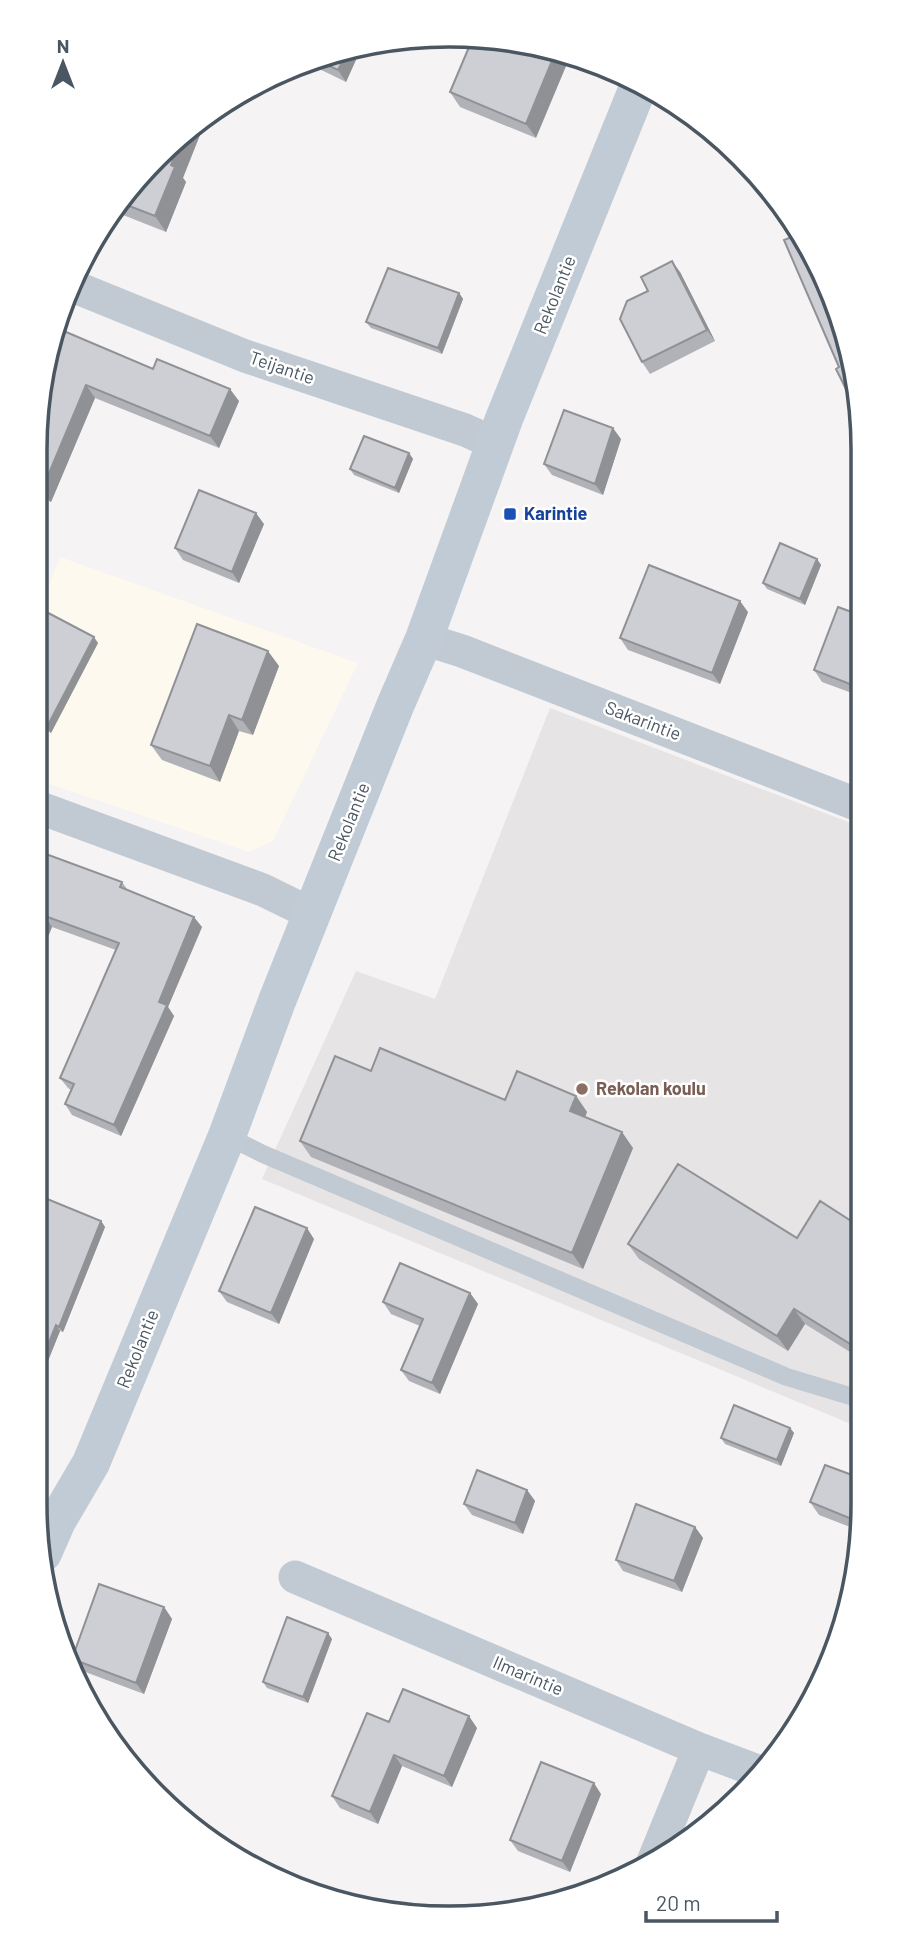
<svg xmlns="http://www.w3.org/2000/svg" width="898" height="1953" viewBox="0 0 898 1953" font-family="Barlow,sans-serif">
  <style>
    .commercial { fill: #fdf9ef }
    .education { fill: #e6e4e5 }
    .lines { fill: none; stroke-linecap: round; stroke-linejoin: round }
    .service { stroke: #c1cad2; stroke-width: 18 }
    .minor { stroke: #c1cad2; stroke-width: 33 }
    .secondary { stroke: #c1cbd6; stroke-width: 38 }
    .wall { fill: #b0b2b7 }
    .shaded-wall { fill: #909195 }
    .building { fill: #cdcfd5; stroke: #909195; stroke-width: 2 }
    .transit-dot { fill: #1a4fb4; stroke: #fff; stroke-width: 2.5 }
    .education-dot { fill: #8d6e63; stroke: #fff; stroke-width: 2.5 }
    .labels { text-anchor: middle; stroke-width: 5; stroke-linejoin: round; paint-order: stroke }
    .street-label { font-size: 18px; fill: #4a5661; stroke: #fff }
    .transit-label { font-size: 18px; font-weight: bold; fill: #164399; stroke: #fff; text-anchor: start }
    .education-label { font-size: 18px; font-weight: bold; fill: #785e54; stroke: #fff; text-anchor: start }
    .rim { fill: none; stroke: #4a5661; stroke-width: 3.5 }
  </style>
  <rect width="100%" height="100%" fill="#f5f3f3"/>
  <path class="commercial" d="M 60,557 L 358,663 L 273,841 L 249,852 L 35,779 L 35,621 Z"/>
  <path class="education" d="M 550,708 L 861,827 L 863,1429 L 262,1179 L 356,971 L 435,999 Z"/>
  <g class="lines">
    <path class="service" d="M 227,1136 L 263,1154 L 787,1377 L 863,1400"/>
    <path class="minor" d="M 70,285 L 245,356 L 465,430 L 496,444
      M 424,639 L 462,651 L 861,806
      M 35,806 L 263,890 L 312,914
      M 295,1577 L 699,1749 L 763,1773
      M 652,1864 L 699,1749"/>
    <path class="secondary" d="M 43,1553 L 57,1521 L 91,1463 L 227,1136 L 277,1001 L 395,706 L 424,639 L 504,419 L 639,85"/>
  </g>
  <path class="wall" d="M 472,40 L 536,138 L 460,107 L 450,92 Z
    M 359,53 L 346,82 L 307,63 Z
    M 156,157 L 183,178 L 186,182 L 166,232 L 118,213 Z
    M 680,272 L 715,341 L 650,374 L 642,362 L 648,291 Z
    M 459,293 L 463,299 L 442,354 L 371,328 L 366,322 Z
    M 59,329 L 153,369 L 239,401 L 219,448 L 95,398 L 51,502 L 35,496 L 35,449 Z
    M 621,439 L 603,495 L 552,475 L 544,464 Z
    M 409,453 L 413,459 L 399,493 L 354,475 L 350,469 Z
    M 264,524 L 239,583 L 183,560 L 175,548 Z
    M 817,559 L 821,565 L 805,605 L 767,589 L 763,583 Z
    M 35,606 L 98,643 L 51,733 L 35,724 L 35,672 L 43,657 L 35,654 Z
    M 748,612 L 720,684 L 628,650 L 620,638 Z
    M 860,615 L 860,696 L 822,682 L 814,670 Z
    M 279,666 L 253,735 L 239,731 L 220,782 L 162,760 L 151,745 Z
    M 35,850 L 122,882 L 127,889 L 202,927 L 168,1007 L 174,1016 L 121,1136 L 72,1115 L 65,1104 L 71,1090 L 68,1088 L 60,1078 L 116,950 L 52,927 L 35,968 Z
    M 371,1071 L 505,1100 L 576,1096 L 587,1112 L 585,1117 L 633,1148 L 583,1269 L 311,1157 L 300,1141 Z
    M 35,1194 L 101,1221 L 105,1227 L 63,1332 L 60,1331 L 35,1393 L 37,1259 L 35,1258 Z
    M 862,1228 L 863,1360 L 805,1324 L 788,1351 L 639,1259 L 628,1244 L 797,1238 Z
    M 314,1239 L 279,1324 L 227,1302 L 219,1291 Z
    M 470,1293 L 478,1304 L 440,1394 L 409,1381 L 401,1370 L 420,1326 L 391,1314 L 383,1302 Z
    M 790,1428 L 794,1433 L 781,1466 L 725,1444 L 721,1438 Z
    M 527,1490 L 535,1501 L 523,1534 L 472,1515 L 464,1504 Z
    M 810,1502 L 863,1504 L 858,1530 L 819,1515 Z
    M 695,1527 L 703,1538 L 682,1592 L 623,1571 L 616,1560 Z
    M 164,1607 L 172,1619 L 144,1694 L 80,1670 L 72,1659 Z
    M 332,1639 L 308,1703 L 267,1688 L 263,1682 Z
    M 389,1722 L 477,1728 L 452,1787 L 402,1766 L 378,1824 L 340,1808 L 332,1796 Z
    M 601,1794 L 570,1872 L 518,1851 L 510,1840 Z"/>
  <path class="shaded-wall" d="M 359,53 L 346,82 L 338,70 L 345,56 Z
    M 554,56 L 569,59 L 536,138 L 526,124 Z
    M 204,125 L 183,178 L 186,182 L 166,232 L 155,216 L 171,165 L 181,140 Z
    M 672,261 L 680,272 L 715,341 L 707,330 Z
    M 459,293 L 463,299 L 442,354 L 438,348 Z
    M 86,385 L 95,398 L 51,502 L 42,490 Z
    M 230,389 L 239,401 L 219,448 L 210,436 Z
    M 613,428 L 621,439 L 603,495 L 595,484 Z
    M 409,453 L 413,459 L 399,493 L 395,488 Z
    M 256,513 L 264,524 L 239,583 L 232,572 Z
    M 817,559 L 821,565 L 805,605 L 800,599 Z
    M 740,601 L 748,612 L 720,684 L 712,673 Z
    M 94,637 L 98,643 L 51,733 L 47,727 Z
    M 268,651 L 279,666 L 253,735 L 242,720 Z
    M 229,715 L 239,731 L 220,782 L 210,766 Z
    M 45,916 L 52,927 L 35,968 L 35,940 Z
    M 194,917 L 202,927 L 168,1007 L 174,1016 L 121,1136 L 114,1125 L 159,1002 Z
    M 576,1096 L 587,1112 L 581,1127 L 570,1111 Z
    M 622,1132 L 633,1148 L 583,1269 L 572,1253 Z
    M 101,1221 L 105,1227 L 63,1332 L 59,1327 Z
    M 307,1228 L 314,1239 L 279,1324 L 271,1313 Z
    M 470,1293 L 478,1304 L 440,1394 L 432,1383 Z
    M 794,1309 L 805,1324 L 788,1351 L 777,1336 Z
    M 56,1325 L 60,1331 L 35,1393 L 35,1377 Z
    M 790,1428 L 794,1433 L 781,1466 L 777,1460 Z
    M 527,1490 L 535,1501 L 523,1534 L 515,1523 Z
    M 695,1527 L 703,1538 L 682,1592 L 674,1581 Z
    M 164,1607 L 172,1619 L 144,1694 L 136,1683 Z
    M 328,1633 L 332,1639 L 308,1703 L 303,1697 Z
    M 469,1716 L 477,1728 L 452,1787 L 444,1776 Z
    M 394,1755 L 402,1766 L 378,1824 L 370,1812 Z
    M 594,1783 L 601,1794 L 570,1872 L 562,1861 Z"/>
  <path class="building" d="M 472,40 L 554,56 L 526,124 L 450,92 Z
    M 345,56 L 338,70 L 318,61 Z
    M 181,140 L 171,165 L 175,167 L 155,216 L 124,204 L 156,157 Z
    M 799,234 L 831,290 L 859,395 L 859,415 L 836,369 L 839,367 L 784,240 Z
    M 672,261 L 707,330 L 642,362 L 620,319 L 627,301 L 648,291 L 641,277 Z
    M 388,268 L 459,293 L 438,348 L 366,322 Z
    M 59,329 L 153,369 L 157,359 L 230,389 L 210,436 L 86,385 L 42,490 L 35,487 L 35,449 Z
    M 564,410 L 613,428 L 595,484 L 544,464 Z
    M 364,436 L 409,453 L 395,488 L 350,469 Z
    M 199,490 L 256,513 L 232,572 L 175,548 Z
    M 780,543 L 817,559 L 800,599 L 763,583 Z
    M 649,565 L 740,601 L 712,673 L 620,638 Z
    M 35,606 L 94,637 L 47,727 L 35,720 L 35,672 L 45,654 L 35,650 Z
    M 838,607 L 860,615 L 860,688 L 814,670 Z
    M 197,624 L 268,651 L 242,720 L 229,715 L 210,766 L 151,745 Z
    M 35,850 L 122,882 L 120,887 L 194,917 L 159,1002 L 167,1005 L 114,1125 L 65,1104 L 74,1084 L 60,1078 L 119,943 L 45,916 L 35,940 Z
    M 380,1048 L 505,1100 L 517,1071 L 576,1096 L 570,1111 L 622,1132 L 572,1253 L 300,1141 L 335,1056 L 371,1071 Z
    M 678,1164 L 797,1238 L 820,1201 L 862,1228 L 863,1352 L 794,1309 L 777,1336 L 628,1244 Z
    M 35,1194 L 101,1221 L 59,1327 L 56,1325 L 35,1377 L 35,1263 L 38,1255 L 35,1254 Z
    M 255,1207 L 307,1228 L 271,1313 L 219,1291 Z
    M 400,1263 L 470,1293 L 432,1383 L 401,1370 L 423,1319 L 383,1302 Z
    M 734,1405 L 790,1428 L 777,1460 L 721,1438 Z
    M 825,1465 L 863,1479 L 863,1504 L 859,1522 L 810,1502 Z
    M 477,1470 L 527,1490 L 515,1523 L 464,1504 Z
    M 636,1504 L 695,1527 L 674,1581 L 616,1560 Z
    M 99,1584 L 164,1607 L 136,1683 L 72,1659 Z
    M 287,1617 L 328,1633 L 303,1697 L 263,1682 Z
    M 403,1689 L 469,1716 L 444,1776 L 394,1755 L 370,1812 L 332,1796 L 367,1713 L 389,1722 Z
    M 541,1762 L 594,1783 L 562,1861 L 510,1840 Z"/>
  <rect class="transit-dot" x="503" y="507" width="14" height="14" rx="3.5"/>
  <circle class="education-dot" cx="582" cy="1089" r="7"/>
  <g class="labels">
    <g class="street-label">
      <text transform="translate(555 295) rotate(-68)" y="6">Rekolantie</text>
      <text transform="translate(282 368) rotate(19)" y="6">Teijantie</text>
      <text transform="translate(643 721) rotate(21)" y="6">Sakarintie</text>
      <text transform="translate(349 822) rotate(-68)" y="6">Rekolantie</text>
      <text transform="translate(138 1349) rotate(-68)" y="6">Rekolantie</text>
      <text transform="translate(528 1676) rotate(23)" y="6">Ilmarintie</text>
    </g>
    <g class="transit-label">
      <text x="524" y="520">Karintie</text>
    </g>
    <g class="education-label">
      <text x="596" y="1095">Rekolan koulu</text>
    </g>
  </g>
  <path d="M0 0H898V1953H0ZM449 47H449A402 402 0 0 1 851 449V1504A402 402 0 0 1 449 1906H449A402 402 0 0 1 47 1504V449A402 402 0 0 1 449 47Z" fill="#fff" fill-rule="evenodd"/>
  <path class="rim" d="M449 47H449A402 402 0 0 1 851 449V1504A402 402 0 0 1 449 1906H449A402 402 0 0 1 47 1504V449A402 402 0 0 1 449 47Z"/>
  <g transform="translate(63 63)" stroke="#ffffff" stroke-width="5" paint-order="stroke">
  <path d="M0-5L12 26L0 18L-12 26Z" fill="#4a5661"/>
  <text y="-10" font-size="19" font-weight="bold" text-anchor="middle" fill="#4a5661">N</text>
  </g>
  <path d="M646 1911v10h131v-10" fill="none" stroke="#4a5661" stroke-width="3.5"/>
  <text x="656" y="1911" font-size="21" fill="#4a5661" stroke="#ffffff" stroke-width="5" paint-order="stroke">20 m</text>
</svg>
